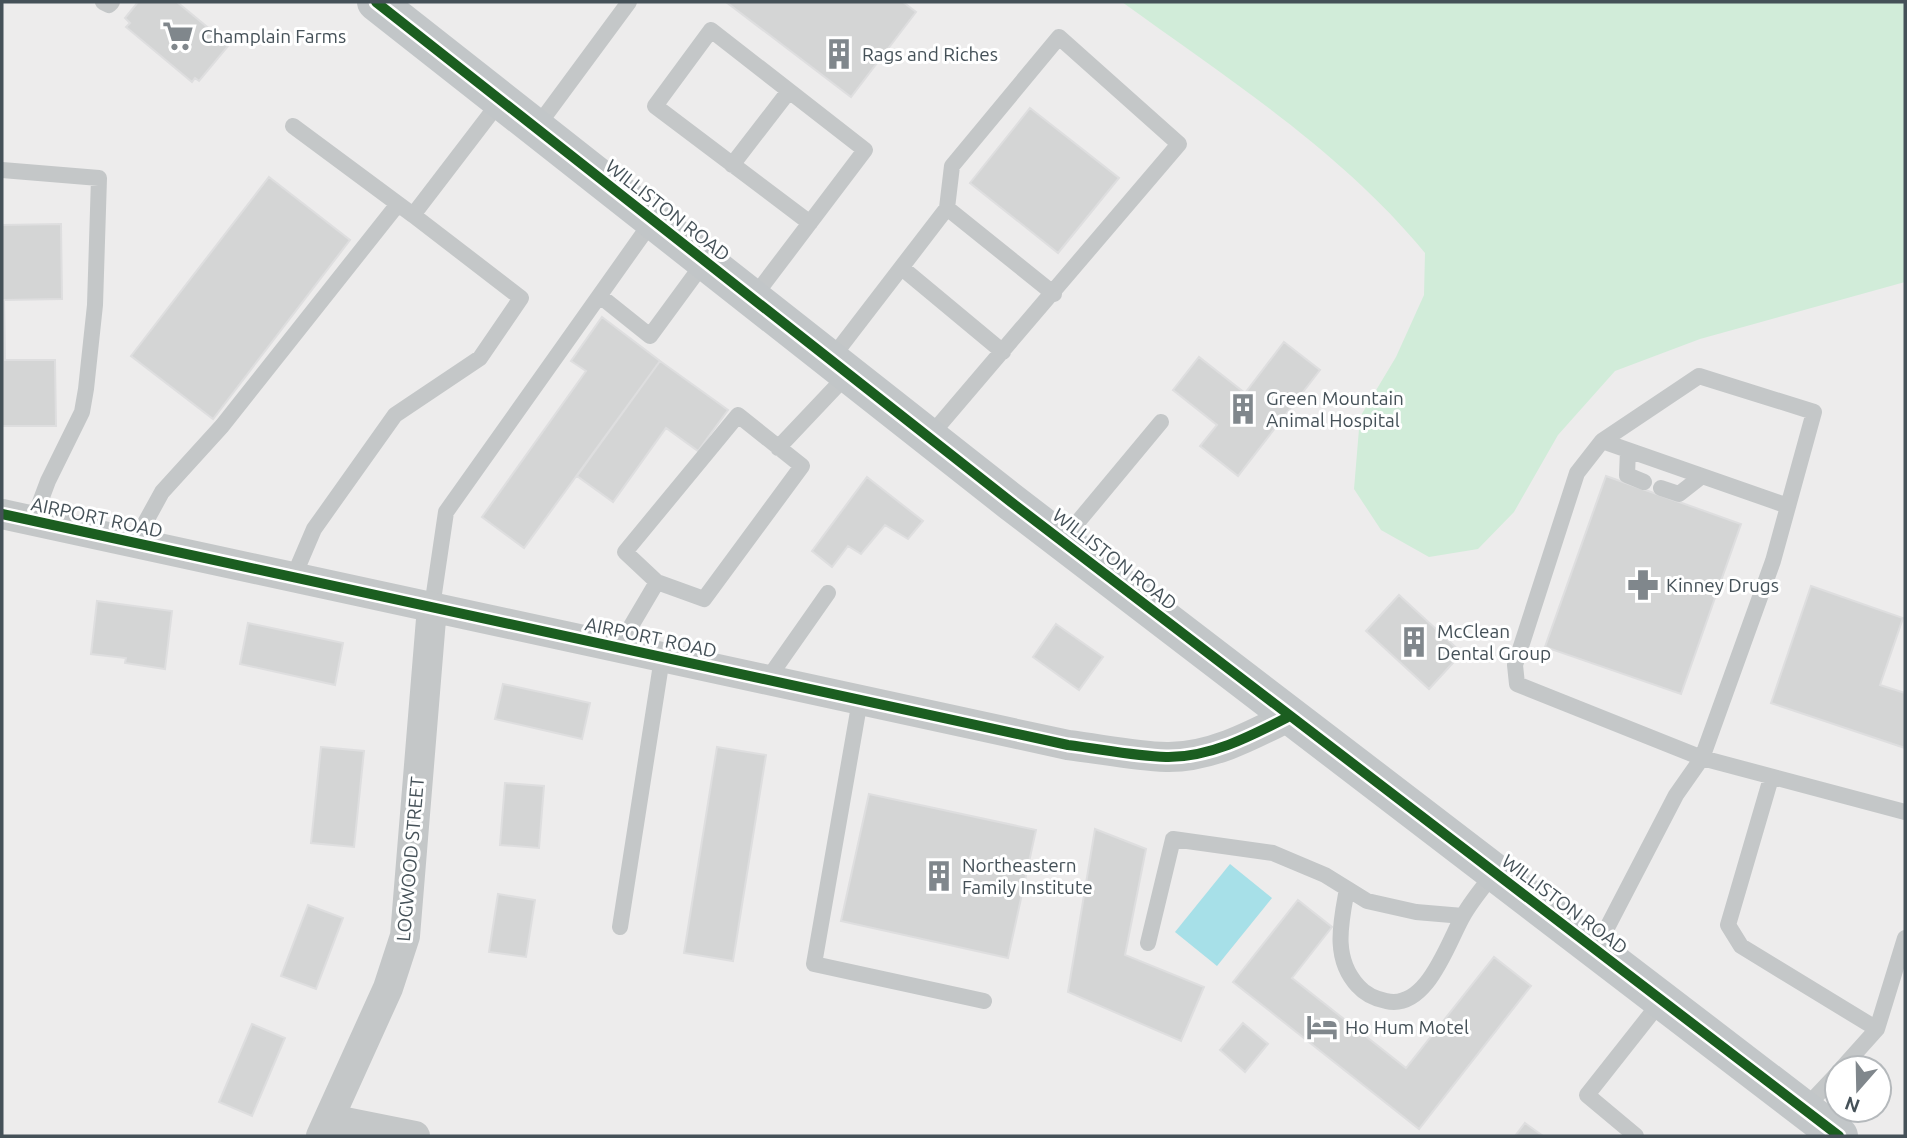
<svg xmlns="http://www.w3.org/2000/svg" width="1907" height="1138" viewBox="0 0 1907 1138" font-family="Ubuntu,sans-serif">
  <style>
    .green { fill: #d1ecd9 }
    .water { fill: #a7e0e8 }
    .building { fill: #d4d5d5; stroke: #dededf; stroke-width: 2 }
    .lines { fill: none; stroke-linecap: round; stroke-linejoin: round }
    .service { stroke: #c4c7c8; stroke-width: 16 }
    .minor { stroke: #c4c7c8; stroke-width: 30 }
    .primary { stroke: #c2c6c8; stroke-width: 38 }
    .cycleway-casing { stroke: #fff; stroke-width: 15 }
    .cycleway { stroke: #1b5e20; stroke-width: 10 }
    .labels { text-anchor: middle; stroke-width: 6; stroke-linejoin: round; paint-order: stroke }
    .poi-label { font-size: 19px; fill: #455158; stroke: #fff; text-anchor: start }
    .street-label { font-size: 19px; fill: #455158; stroke: #fff }
  </style>
  <rect width="100%" height="100%" fill="#edecec"/>
  <path class="green" d="M 1122,2 L 1905,2 L 1905,282 L 1700,339 L 1615,371 L 1558,435 L 1514,512 L 1478,549 L 1429,557 L 1381,530 L 1354,489 L 1360,417 L 1396,357 L 1424,295 L 1425,253 C 1342,152 1227,78 1122,2 Z"/>
  <path class="water" d="M 1230,864 L 1272,898 L 1217,966 L 1175,932 Z"/>
  <path class="building" d="M 138,2 L 177,2 L 229,45 L 199,81 L 195,78 L 192,82 L 126,27 L 130,23 L 125,18 Z
    M 726,2 L 903,2 L 916,12 L 851,97 Z
    M 1030,108 L 1119,178 L 1058,253 L 970,183 Z
    M 269,177 L 350,240 L 213,419 L 131,356 Z
    M 61,224 L 62,299 L 4,300 L 5,360 L 55,360 L 56,426 L 2,426 L 2,225 Z
    M 602,317 L 660,361 L 524,548 L 482,517 L 586,371 L 571,361 Z
    M 1284,342 L 1320,370 L 1238,476 L 1200,446 L 1217,425 L 1173,390 L 1199,357 L 1245,393 Z
    M 660,361 L 728,410 L 698,451 L 666,428 L 613,502 L 577,476 Z
    M 1606,476 L 1741,524 L 1681,694 L 1545,647 Z
    M 867,477 L 923,521 L 908,539 L 885,525 L 861,554 L 848,546 L 832,567 L 812,551 Z
    M 1811,586 L 1903,618 L 1880,685 L 1905,693 L 1905,748 L 1771,703 Z
    M 1399,595 L 1462,653 L 1429,689 L 1366,631 Z
    M 97,601 L 172,611 L 165,669 L 125,663 L 126,658 L 91,654 Z
    M 248,623 L 343,643 L 335,685 L 240,664 Z
    M 1056,624 L 1103,657 L 1079,690 L 1033,657 Z
    M 503,684 L 590,703 L 582,739 L 495,719 Z
    M 321,747 L 364,751 L 354,847 L 311,843 Z
    M 717,747 L 766,755 L 733,961 L 684,953 Z
    M 505,783 L 544,786 L 539,848 L 500,845 Z
    M 869,794 L 1036,830 L 1008,958 L 841,921 Z
    M 1095,829 L 1146,849 L 1125,955 L 1204,987 L 1181,1041 L 1068,992 Z
    M 498,894 L 535,900 L 526,957 L 489,952 Z
    M 1298,900 L 1332,927 L 1292,978 L 1406,1068 L 1494,957 L 1531,986 L 1419,1129 L 1233,982 Z
    M 308,905 L 343,918 L 316,989 L 281,976 Z
    M 1243,1023 L 1268,1044 L 1245,1072 L 1220,1050 Z
    M 252,1024 L 285,1038 L 252,1116 L 219,1102 Z
    M 1525,1123 L 1543,1136 L 1515,1136 Z"/>
  <g class="lines">
    <path class="service" d="M 103,2 L 109,5 L 112,2
      M 293,126 L 413,215 L 501,100
      M 536,128 L 629,2
      M 732,165 L 789,91
      M 2,170 L 99,178 L 95,305 L 86,389 L 82,412 L 48,481 L 33,521
      M 947,208 L 1054,294
      M 902,268 L 1003,352
      M 600,296 L 650,336 L 705,261
      M 753,298 C 790,249 828,199 865,150 L 711,30 L 655,106 L 810,223
      M 831,359 L 947,208 L 952,166 L 1059,37 L 1179,144 L 929,437
      M 778,448 L 848,374
      M 1628,450 L 1627,475 L 1644,482
      M 1661,488 L 1679,494 L 1702,476
      M 1788,506 L 1602,441 L 1577,473 L 1515,665 L 1517,684 L 1702,758 L 1905,812
      M 1062,541 L 1161,422
      M 134,543 L 162,492 L 222,426 L 398,204
      M 293,578 L 314,529 L 395,415 L 480,358 L 521,298 L 413,215
      M 432,607 L 446,512 L 653,220
      M 618,648 L 657,582 L 704,599 L 802,466 L 738,415 L 625,552 L 657,582
      M 767,680 L 828,593
      M 860,700 L 814,964 L 984,1001
      M 1771,778 L 1728,925 L 1741,946 L 1877,1029
      M 1347,889 C 1341,922 1332,958 1358,986 C 1365,994 1376,999 1386,1001 C 1427,1011 1448,942 1463,916 C 1472,900 1484,886 1495,872
      M 620,927 L 662,658
      M 1148,943 L 1173,839 L 1273,853 L 1325,875 L 1367,901 L 1416,912 L 1463,916
      M 1596,949 L 1676,795 L 1702,758 L 1773,561 L 1814,412 L 1699,376 L 1602,441
      M 1842,1068 L 1877,1029 L 1905,938
      M 1804,1109 L 1837,1074
      M 1636,1136 L 1587,1095 L 1662,1000"/>
    <path class="minor" d="M 2,514 L 1068,745 C 1101,749 1134,756 1166,757 C 1210,758 1253,735 1290,716
      M 330,1119 L 415,1136
      M 321,1136 L 388,988 L 405,936 L 432,607"/>
    <path class="primary" d="M 376,2 L 1011,502 L 1839,1136"/>
    <defs>
      <path id="cycleway" d="M 376,2 L 1011,502 L 1839,1136
        M 2,514 L 1068,745 C 1101,749 1134,756 1166,757 C 1210,758 1253,735 1290,716"/>
    </defs>
    <use href="#cycleway" class="cycleway-casing"/>
    <use href="#cycleway" class="cycleway"/>
  </g>
  <defs>
    <symbol id="supermarket-bare" viewBox="-9 -9 18 18"><path d="M-6-5.5h2.5l.6 2H6L4.5 2H-2.5L-4.4-4H-6ZM-1.5 3.2a1.3 1.3 0 1 0 .1 0ZM3 3.2a1.3 1.3 0 1 0 .1 0Z" fill="#80878c" stroke="#fff" stroke-width="2.5" paint-order="stroke"/></symbol>
    <symbol id="building-bare" viewBox="-9 -9 18 18"><path d="M-4-6H4V6H1V3H-1V6H-4ZM-2.5-4.3h1.7v1.8h-1.7ZM.8-4.3h1.7v1.8H.8ZM-2.5-1h1.7V.8h-1.7ZM.8-1h1.7V.8H.8Z" fill="#80878c" stroke="#fff" stroke-width="2.5" paint-order="stroke"/></symbol>
    <symbol id="pharmacy-bare" viewBox="-9 -9 18 18"><path d="M-2-6h4v4h4v4h-4v4h-4v-4h-4v-4h4Z" fill="#80878c" stroke="#fff" stroke-width="2.5" paint-order="stroke"/></symbol>
    <symbol id="hotel-bare" viewBox="-9 -9 18 18"><path d="M-6-4.5h1.5V1H6V5H4.5V3h-9V5H-6ZM-4 0a1.8 1.8 0 1 1 3.6 0ZM.5 0V-2.5h3Q6-2.5 6 0Z" fill="#80878c" stroke="#fff" stroke-width="2.5" paint-order="stroke"/></symbol>
  </defs>
  <g fill-rule="evenodd">
    <use href="#supermarket-bare" x="156" y="14" width="44" height="44"/>
    <use href="#building-bare" x="817" y="32" width="44" height="44"/>
    <use href="#building-bare" x="1221" y="387" width="44" height="44"/>
    <use href="#pharmacy-bare" x="1621" y="563" width="44" height="44"/>
    <use href="#building-bare" x="1392" y="620" width="44" height="44"/>
    <use href="#building-bare" x="917" y="854" width="44" height="44"/>
    <use href="#hotel-bare" x="1300" y="1005" width="44" height="44"/>
  </g>
  <g class="labels">
    <g class="poi-label">
      <text x="201" y="43">Champlain Farms</text>
      <text x="862" y="61">Rags and Riches</text>
      <text x="1266" y="405">Green Mountain<tspan x="1266" dy="22">Animal Hospital</tspan></text>
      <text x="1666" y="592">Kinney Drugs</text>
      <text x="1437" y="638">McClean<tspan x="1437" dy="22">Dental Group</tspan></text>
      <text x="962" y="872">Northeastern<tspan x="962" dy="22">Family Institute</tspan></text>
      <text x="1345" y="1034">Ho Hum Motel</text>
    </g>
    <g class="street-label">
      <text transform="translate(668 210) rotate(38)" y="7">WILLISTON ROAD</text>
      <text transform="translate(97 517) rotate(12)" y="7">AIRPORT ROAD</text>
      <text transform="translate(1115 559) rotate(38)" y="7">WILLISTON ROAD</text>
      <text transform="translate(651 637) rotate(12)" y="7">AIRPORT ROAD</text>
      <text transform="translate(410 859) rotate(-85)" y="7">LOGWOOD STREET</text>
      <text transform="translate(1565 904) rotate(37)" y="7">WILLISTON ROAD</text>
    </g>
  </g>
  <rect width="1907" height="1138" fill="none" stroke="#455158" stroke-width="7"/>
  <g transform="translate(1858 1089) rotate(200)"><circle r="33" fill="#ffffff" stroke="#b5b9bc" stroke-width="2"/>
  <path d="M0-5L12 26L0 18L-12 26Z" fill="#80878c"/>
  <text y="-10" font-size="19" font-weight="bold" text-anchor="middle" fill="#455158">N</text>
  </g>
</svg>
